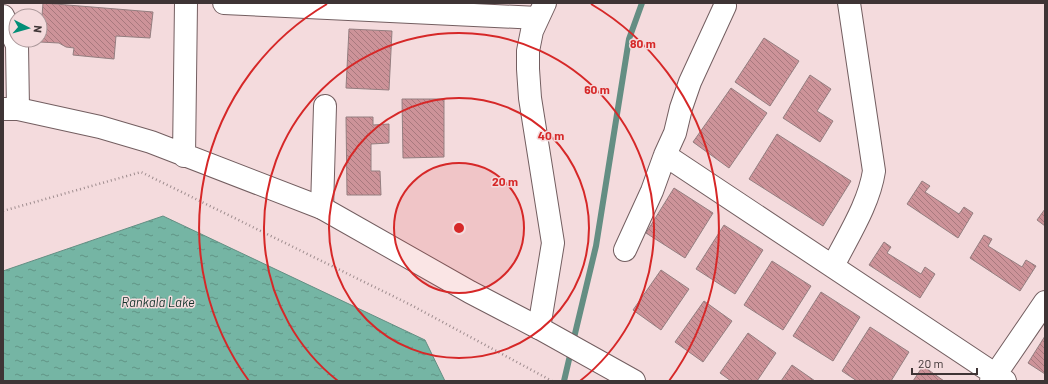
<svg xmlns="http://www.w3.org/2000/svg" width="1048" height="384" viewBox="0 0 1048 384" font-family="Barlow,sans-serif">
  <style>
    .water { fill: url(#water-ripples); stroke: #648e83 }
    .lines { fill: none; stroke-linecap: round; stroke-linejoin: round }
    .stream { stroke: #648e83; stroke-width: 6 }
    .building { fill: url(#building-back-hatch); stroke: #947e80 }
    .street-casing { stroke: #735e60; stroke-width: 24 }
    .secondary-casing { stroke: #735e60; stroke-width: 24 }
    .path { stroke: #9e8c8e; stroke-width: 2.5; stroke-dasharray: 1 3; stroke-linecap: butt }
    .street { stroke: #fff; stroke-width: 22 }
    .secondary { stroke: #fff; stroke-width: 22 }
    .ring { fill: none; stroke: #d62828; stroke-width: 2 }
    .labels { text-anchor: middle; stroke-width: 3; stroke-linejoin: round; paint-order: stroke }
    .water-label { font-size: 13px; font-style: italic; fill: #14342c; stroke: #f4dbdd }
    .centre { fill: #d62828; stroke: #f4dbdd; stroke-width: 2 }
    .ring-label { font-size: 12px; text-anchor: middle; font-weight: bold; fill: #d62828; stroke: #f4dbdd; stroke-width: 3; stroke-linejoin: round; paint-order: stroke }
  </style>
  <defs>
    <pattern id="water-ripples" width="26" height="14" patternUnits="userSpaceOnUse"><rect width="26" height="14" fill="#75b5a4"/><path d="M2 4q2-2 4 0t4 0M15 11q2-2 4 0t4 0" fill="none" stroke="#619486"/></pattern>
    <pattern id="building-back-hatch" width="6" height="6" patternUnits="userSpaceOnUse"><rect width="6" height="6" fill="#cd9399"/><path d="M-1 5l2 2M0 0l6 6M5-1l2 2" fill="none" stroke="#a8797e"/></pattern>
  </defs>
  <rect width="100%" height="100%" fill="#f4dbdd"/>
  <path class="water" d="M 163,216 L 425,340 L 445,381 L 3,381 L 3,271 Z"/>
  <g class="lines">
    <path class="stream" d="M 573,342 L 596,246 L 629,39 L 642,3
      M 564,381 L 571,351"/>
  </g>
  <path class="building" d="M 43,3 L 153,12 L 150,38 L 116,36 L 114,59 L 73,55 L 74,48 L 66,47 L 59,43 L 40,42 Z
    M 349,29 L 392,31 L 389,90 L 346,88 Z
    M 764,38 L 799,61 L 770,106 L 735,82 Z
    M 810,75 L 831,89 L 817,111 L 833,121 L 820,142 L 783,118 Z
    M 731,88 L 767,113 L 729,168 L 693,142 Z
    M 402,99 L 444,99 L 444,157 L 403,158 Z
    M 346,117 L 373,117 L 373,125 L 389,124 L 389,143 L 371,144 L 371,171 L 380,171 L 381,195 L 347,195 Z
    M 777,134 L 851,181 L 823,226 L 749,179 Z
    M 922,181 L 930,186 L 925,192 L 959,214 L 964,207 L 973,213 L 958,238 L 907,204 Z
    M 674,188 L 713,213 L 685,258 L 646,233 Z
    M 1045,209 L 1045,226 L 1037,220 Z
    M 724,225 L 763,250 L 735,294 L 696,269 Z
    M 984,235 L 992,239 L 988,246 L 1022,267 L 1026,260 L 1036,266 L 1020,291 L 970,258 Z
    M 884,242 L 891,247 L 887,253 L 921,274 L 925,267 L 935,274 L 920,298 L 869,265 Z
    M 772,261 L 811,286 L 783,330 L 744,305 Z
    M 661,270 L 689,289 L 661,330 L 633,310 Z
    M 821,292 L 860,317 L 833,361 L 793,336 Z
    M 704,301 L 732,321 L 703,362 L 675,342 Z
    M 870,327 L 909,352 L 891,381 L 857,381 L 842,371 Z
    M 748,333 L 776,353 L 757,381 L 731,381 L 720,373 Z
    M 1045,336 L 1045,374 L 1028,363 Z
    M 792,365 L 815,381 L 781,381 Z
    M 923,366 L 944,381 L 913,381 Z"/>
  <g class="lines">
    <defs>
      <path id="street" d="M 224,3 L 538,18
        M 3,16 L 17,45 L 18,109
        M 665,155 L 1005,381
        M 322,208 L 325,106
        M 625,250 L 652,191 L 665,155 L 675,133 L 681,108 L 690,82 L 725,6
        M 833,266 C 848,236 869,204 874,171 L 849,3
        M 539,328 L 553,243 L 530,98 L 528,69 L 528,51 L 532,31 L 545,3
        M 991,381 L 1045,302"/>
      <path id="secondary" d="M 3,109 L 18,109 L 100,127 L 151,142 L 322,208 L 470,292 L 539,328 L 634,381
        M 184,156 L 186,3"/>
    </defs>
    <use href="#street" class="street-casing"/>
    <use href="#secondary" class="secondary-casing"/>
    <path class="path" d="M 3,211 L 141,172 L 411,305 L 552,381"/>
    <use href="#street" class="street"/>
    <use href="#secondary" class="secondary"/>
  </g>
  <circle cx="459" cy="228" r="65" fill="#d62828" fill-opacity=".12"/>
  <g class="ring">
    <circle cx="459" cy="228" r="65"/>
    <circle cx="459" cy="228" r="130"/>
    <path d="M338 381A195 195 0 1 1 580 381"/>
    <path d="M249 381A260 260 0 0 1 327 4M591 4A260 260 0 0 1 669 381"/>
  </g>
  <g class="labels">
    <g class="water-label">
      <text x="158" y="307">Rankala Lake</text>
    </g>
  </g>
  <circle cx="459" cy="228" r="6" class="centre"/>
  <g class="ring-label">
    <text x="643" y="48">80 m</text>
    <text x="597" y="94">60 m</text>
    <text x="551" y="140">40 m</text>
    <text x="505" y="186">20 m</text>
  </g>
  <rect width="1048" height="384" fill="none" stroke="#3e3435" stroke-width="8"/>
  <g transform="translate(28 28) rotate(96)"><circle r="19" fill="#f4dbdd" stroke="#ab989a"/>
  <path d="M0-3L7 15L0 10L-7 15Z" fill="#028e77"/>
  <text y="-6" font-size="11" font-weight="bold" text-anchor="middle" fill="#3e3435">N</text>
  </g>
  <path d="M912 368v6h65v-6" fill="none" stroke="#3e3435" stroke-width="2"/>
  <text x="918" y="368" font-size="12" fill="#3e3435" stroke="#f4dbdd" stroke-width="3" paint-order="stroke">20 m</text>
</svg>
